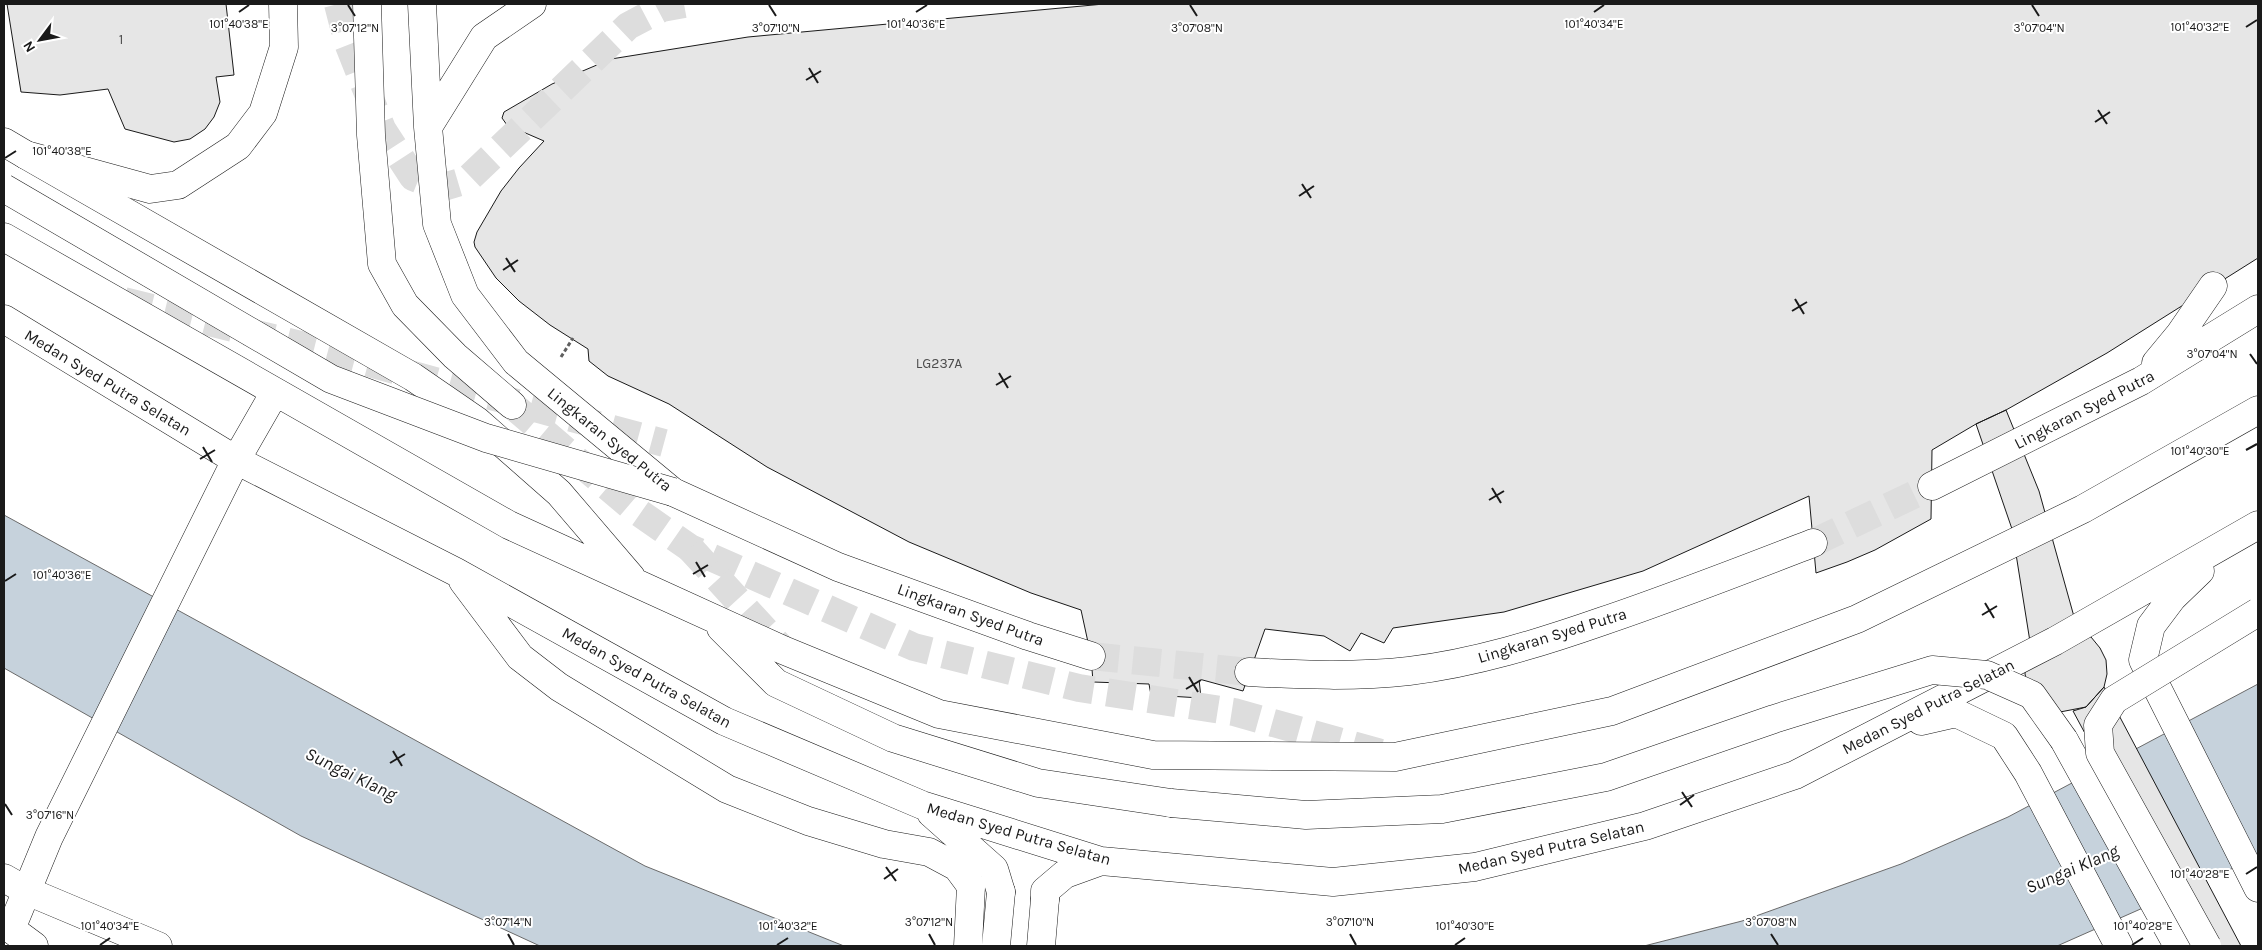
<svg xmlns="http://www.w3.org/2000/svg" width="2262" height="950" viewBox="0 0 2262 950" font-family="Karla,sans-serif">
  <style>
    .water { fill: #c6d2dc; stroke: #6a6a6a }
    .building { fill: #e6e6e6; stroke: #1a1a1a }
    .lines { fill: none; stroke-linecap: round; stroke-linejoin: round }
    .minor-tunnel { stroke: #ddd; stroke-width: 28; stroke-dasharray: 28 14; stroke-linecap: butt }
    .major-tunnel { stroke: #ddd; stroke-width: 28; stroke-dasharray: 28 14; stroke-linecap: butt }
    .minor-casing { stroke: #1a1a1a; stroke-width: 29 }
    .major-casing { stroke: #1a1a1a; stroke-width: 29 }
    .path { stroke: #5f5f5f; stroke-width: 3; stroke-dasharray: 4 2.5; stroke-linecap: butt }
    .minor { stroke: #fff; stroke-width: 28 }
    .major { stroke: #fff; stroke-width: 28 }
    .minor-bridge-casing { stroke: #1a1a1a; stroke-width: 29; stroke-linecap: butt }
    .major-bridge-casing { stroke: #1a1a1a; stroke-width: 29; stroke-linecap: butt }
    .minor-bridge { stroke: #fff; stroke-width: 28 }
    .major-bridge { stroke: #fff; stroke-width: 28 }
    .ticks { fill: none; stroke: #1a1a1a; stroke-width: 2 }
    .labels { text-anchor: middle; stroke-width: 4; stroke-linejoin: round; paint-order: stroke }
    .number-label { font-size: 14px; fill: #4d4d4d }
    .street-label { font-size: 16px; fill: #1a1a1a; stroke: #fff }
    .water-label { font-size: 18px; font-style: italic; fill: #1a1a1a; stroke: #fff }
    .ticks-label { font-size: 12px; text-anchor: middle; fill: #1a1a1a; stroke: #fff; stroke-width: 4; stroke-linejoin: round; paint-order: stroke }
  </style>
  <rect width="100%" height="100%" fill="#fff"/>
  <path class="water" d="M 4,515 L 645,866 L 844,946 L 540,946 L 301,836 L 4,668 Z
    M 2258,684 L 2258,857 L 2057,946 L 1644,946 L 1742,921 L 1901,864 L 2008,817 Z"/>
  <path class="building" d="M 7,4 L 226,4 L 234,75 L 216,77 L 220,102 L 214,117 L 205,129 L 190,139 L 174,142 L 125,129 L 108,89 L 60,95 L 21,92 Z
    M 1104,4 L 2258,4 L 2258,258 L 2107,353 L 2006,410 L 1976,424 L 1932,450 L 1931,519 L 1875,550 L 1847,562 L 1816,573 L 1809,496 L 1643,571 L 1504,612 L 1393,628 L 1384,643 L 1361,633 L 1350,651 L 1324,636 L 1265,629 L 1243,691 L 1199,679 L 1201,698 L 1151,695 L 1149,684 L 1093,682 L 1091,656 L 1081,610 L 1031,593 L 909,542 L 767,467 L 669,404 L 608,376 L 589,361 L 588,349 L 550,325 L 519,301 L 496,278 L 475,247 L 474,242 L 477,232 L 501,191 L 519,168 L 544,141 L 507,125 L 502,118 L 504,112 L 552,84 L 611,59 L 748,37 Z
    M 2006,410 L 2039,491 L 2078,631 L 2031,648 L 2012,529 L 1976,424 Z
    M 2078,631 L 2091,637 L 2100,648 L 2106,660 L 2107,674 L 2104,687 L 2086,707 L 2060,712 L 2028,687 L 2025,674 L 2025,661 Z
    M 2104,687 L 2241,946 L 2199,946 L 2073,711 L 2086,707 Z"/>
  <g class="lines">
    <path class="minor-tunnel" d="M 338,4 L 348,43 L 382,129 L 413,177 L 440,188 L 467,180 L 628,26 L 662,8 L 684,4
      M 124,301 L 321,350 L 664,443
      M 512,405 L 634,509 L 690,548 L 914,647 L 1079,688 L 1234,712 L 1381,753
      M 1813,543 L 1932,486
      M 1091,656 L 1249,672"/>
    <path class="major-tunnel" d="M 690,548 L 783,650"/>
    <defs>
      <path id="minor" d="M 367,4 L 371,135 L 382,264 L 405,305 L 455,356 L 512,405
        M 422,4 L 428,127 L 437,224 L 465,295 L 516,362 L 673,492 L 838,567 L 1028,636 L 1091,656
        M 428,127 L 484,37 L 532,4
        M 4,142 L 26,155 L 150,189 L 178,185 L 238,146 L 263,113 L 284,47 L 283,4
        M 2156,363 L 2180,334 L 2213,286
        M 1932,486 L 2141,381 L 2258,309
        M 1249,672 C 1303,675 1356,677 1409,671 C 1475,663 1540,643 1603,621 C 1674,597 1743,570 1813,543
        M 4,878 L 27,891 L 158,946
        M 34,946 L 11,929 L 49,837 L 236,460
        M 968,946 L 971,886
        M 996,946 L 1001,892
        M 1041,946 L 1045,899"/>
      <path id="major" d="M 26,155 L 413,377 L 477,421 L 559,493 L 631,577
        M 4,237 L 509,525 L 638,584 L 783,650 L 939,714 L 1153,755 L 1395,757 L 1612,711 L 1857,619 L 2083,509 L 2258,410
        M 4,319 L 236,460 L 456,572 L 724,721 L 922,805 L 1101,861 L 1333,882 L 1475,867 L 1645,826 L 1795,775 L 2055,641 L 2258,525
        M 236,460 L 275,392
        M 2200,571 L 2172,598 L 2151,626 L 2143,660 L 2258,888
        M 463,581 L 520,657 L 559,687 L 727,789 L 808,821 L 884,844 L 929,852 L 957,867 L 971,886
        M 721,628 L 776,683 L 893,738 L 1038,783 L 1171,803
        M 1921,721 L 1956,713 L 2004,736 L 2028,773 L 2119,946
        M 2064,740 L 2178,946
        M 931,813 L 994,869 L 1001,892
        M 1045,899 L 1045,891 L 1065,874 L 1101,861"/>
    </defs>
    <use href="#minor" class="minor-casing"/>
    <use href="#major" class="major-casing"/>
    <path class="path" d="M 561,357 L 573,338"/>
    <use href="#minor" class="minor"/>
    <use href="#major" class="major"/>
    <defs>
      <path id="minor-bridge" d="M 4,188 L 331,379 L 486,438 L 673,492"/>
      <path id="major-bridge" d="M 1171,803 L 1306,815 L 1442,809 L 1606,777 L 1774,719 L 1932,670 L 1987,675 L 2032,695 L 2064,740
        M 2207,946 L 2100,753 L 2098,725 L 2114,700 L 2258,612"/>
    </defs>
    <use href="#minor-bridge" class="minor-bridge-casing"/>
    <use href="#major-bridge" class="major-bridge-casing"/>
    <use href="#minor-bridge" class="minor-bridge"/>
    <use href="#major-bridge" class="major-bridge"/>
  </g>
  <path class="ticks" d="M 348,5 L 355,16M 769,5 L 776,16M 1190,5 L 1197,16M 2032,5 L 2039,16M 239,12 L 249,5M 916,12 L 927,5M 1594,12 L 1604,5M 2246,27 L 2257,20M 809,68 L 818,83M 806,80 L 821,71M 2098,110 L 2107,124M 2095,122 L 2110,112M 5,158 L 16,151M 1302,184 L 1311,198M 1299,196 L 1314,186M 506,258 L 515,272M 503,270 L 518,260M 1795,299 L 1804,314M 1792,311 L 1807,302M 2250,354 L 2257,364M 999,373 L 1008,388M 996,385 L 1011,376M 203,447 L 212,462M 2246,450 L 2257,444M 200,459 L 215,450M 1492,488 L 1501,503M 1489,500 L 1504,491M 696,562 L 705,577M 693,574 L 708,565M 5,581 L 16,574M 1985,603 L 1994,618M 1982,615 L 1997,606M 1189,677 L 1198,692M 1186,689 L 1201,680M 393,751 L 402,766M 390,763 L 405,754M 1682,792 L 1692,807M 5,804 L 12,815M 1680,805 L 1694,795M 886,867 L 896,881M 2246,874 L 2257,867M 884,879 L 898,869M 508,934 L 514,945M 929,934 L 935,945M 1350,934 L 1356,945M 1771,934 L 1778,945M 100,945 L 110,938M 777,945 L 788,938M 1455,945 L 1465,938M 2132,945 L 2143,938"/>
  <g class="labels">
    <g class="number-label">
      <text x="121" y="44">1</text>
      <text x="939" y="368">LG237A</text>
    </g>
    <g class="street-label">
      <text transform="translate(108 382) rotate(31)" y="6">Medan Syed Putra Selatan</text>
      <text transform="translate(2084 409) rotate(-27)" y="6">Lingkaran Syed Putra</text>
      <text transform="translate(610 439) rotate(39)" y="6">Lingkaran Syed Putra</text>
      <text transform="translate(971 614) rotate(20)" y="6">Lingkaran Syed Putra</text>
      <text transform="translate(1552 635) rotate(-17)" y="6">Lingkaran Syed Putra</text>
      <text transform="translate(647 677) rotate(29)" y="6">Medan Syed Putra Selatan</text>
      <text transform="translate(1928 706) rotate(-27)" y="6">Medan Syed Putra Selatan</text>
      <text transform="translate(1019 833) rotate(16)" y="6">Medan Syed Putra Selatan</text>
      <text transform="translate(1551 847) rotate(-13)" y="6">Medan Syed Putra Selatan</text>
    </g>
    <g class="water-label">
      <text transform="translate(351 774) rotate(26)" y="6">Sungai Klang</text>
      <text transform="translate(2072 869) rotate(-23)" y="6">Sungai Klang</text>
    </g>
  </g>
  <g class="ticks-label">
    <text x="916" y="28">101°40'36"E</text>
    <text x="239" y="28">101°40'38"E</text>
    <text x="1594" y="28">101°40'34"E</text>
    <text x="2200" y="31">101°40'32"E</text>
    <text x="776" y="32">3°07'10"N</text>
    <text x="2039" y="32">3°07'04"N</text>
    <text x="355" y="32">3°07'12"N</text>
    <text x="1197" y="32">3°07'08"N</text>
    <text x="62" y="155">101°40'38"E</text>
    <text x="2212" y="358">3°07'04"N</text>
    <text x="2200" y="455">101°40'30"E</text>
    <text x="62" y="579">101°40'36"E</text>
    <text x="50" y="819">3°07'16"N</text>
    <text x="2200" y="878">101°40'28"E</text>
    <text x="508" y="926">3°07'14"N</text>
    <text x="929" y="926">3°07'12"N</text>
    <text x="1350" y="926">3°07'10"N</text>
    <text x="1771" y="926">3°07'08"N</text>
    <text x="110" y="930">101°40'34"E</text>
    <text x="788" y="930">101°40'32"E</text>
    <text x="1465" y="930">101°40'30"E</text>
    <text x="2143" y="930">101°40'28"E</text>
  </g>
  <rect width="2262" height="950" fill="none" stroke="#1a1a1a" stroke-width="10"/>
  <g transform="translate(40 40) rotate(238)" stroke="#ffffff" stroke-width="4" paint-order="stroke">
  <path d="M0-4L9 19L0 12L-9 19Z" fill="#1a1a1a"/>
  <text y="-8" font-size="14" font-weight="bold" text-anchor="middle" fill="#1a1a1a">N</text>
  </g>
</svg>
